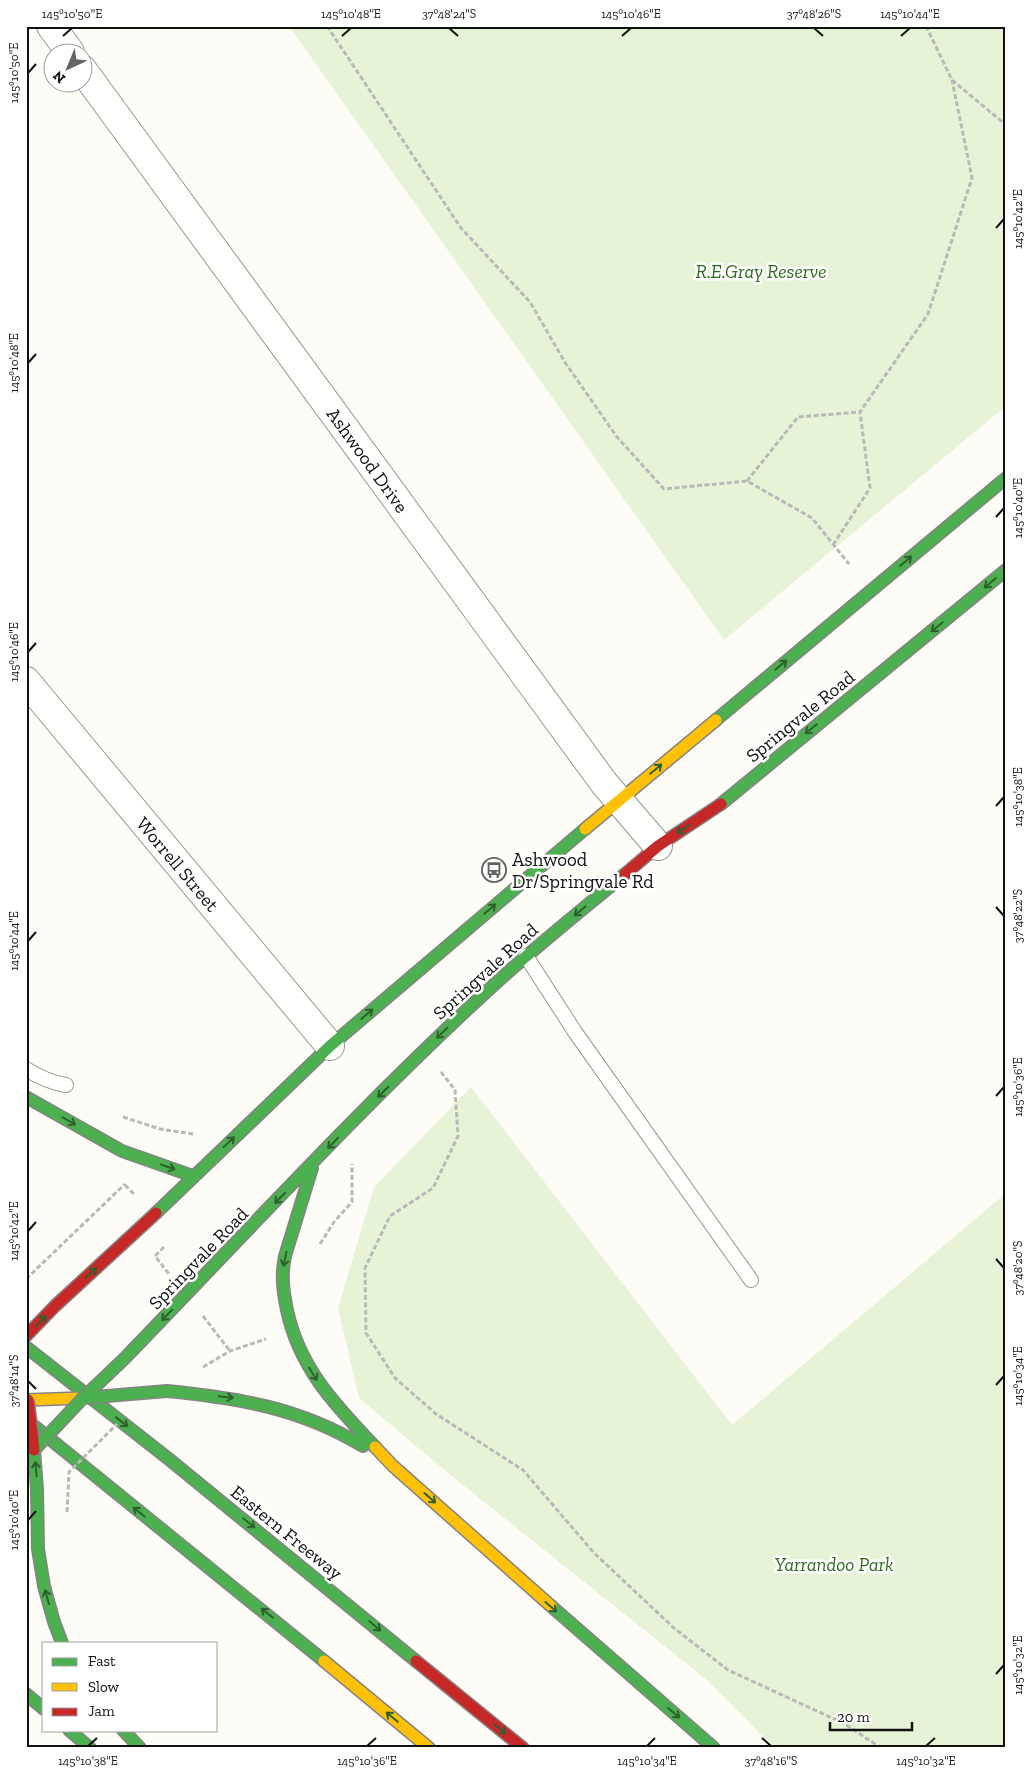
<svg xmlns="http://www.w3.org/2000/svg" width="1032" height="1774" viewBox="0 0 1032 1774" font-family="'Zilla Slab',serif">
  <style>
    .green { fill: #e7f3d7 }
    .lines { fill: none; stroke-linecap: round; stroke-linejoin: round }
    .lane-casing { stroke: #979795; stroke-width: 16 }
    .street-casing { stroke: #979795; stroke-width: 30 }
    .fast-casing { stroke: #858482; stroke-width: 14 }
    .slow-casing { stroke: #858482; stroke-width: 14 }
    .jam-casing { stroke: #858482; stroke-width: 14 }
    .path { stroke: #b9b9b8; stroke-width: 3; stroke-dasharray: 5 2.5; stroke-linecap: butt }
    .lane { stroke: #fffffe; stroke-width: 14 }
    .street { stroke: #fffffe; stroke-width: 28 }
    .fast { stroke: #4caf50; stroke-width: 11 }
    .slow { stroke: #ffc107; stroke-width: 11 }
    .jam { stroke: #c62828; stroke-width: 11 }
    .fast-bridge-casing { stroke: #858482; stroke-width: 14; stroke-linecap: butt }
    .jam-bridge-casing { stroke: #858482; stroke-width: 14; stroke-linecap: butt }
    .path-bridge { stroke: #b9b9b8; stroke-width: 3; stroke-dasharray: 5 2.5; stroke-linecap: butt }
    .fast-bridge { stroke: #4caf50; stroke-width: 11 }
    .jam-bridge { stroke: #c62828; stroke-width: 11 }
    .oneway { stroke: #2e6030 }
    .ticks { fill: none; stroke: #111; stroke-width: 2 }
    .labels { text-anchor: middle; stroke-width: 5; stroke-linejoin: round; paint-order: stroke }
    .park-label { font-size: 19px; font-style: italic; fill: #2f6b1f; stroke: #fff }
    .street-label { font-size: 19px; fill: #111; stroke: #fff }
    .poi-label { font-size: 19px; fill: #111; stroke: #fff; text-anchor: start }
    .neatline { fill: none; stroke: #111; stroke-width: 2 }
    .ticks-label { font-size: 12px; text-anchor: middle; fill: #111 }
  </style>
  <rect width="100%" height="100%" fill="#fdfcf7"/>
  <path class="green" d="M 289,26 L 1006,26 L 1006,406 L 724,640 Z
    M 471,1087 L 732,1425 L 1006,1193 L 1006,1748 L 774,1748 L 707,1680 L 448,1473 L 359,1398 L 338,1308 L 374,1187 Z"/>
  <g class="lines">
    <defs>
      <path id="lane" d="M 526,956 L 575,1032 L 751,1280
        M 26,1069 C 39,1077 51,1083 66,1085"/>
      <path id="street" d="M 51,26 L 70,52
        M 82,69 L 604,783 L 658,846
        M 26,681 L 330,1046"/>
      <path id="fast" d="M 716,720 L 1006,478
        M 721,804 L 1006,570
        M 26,1097 L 122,1151 L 193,1176
        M 312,1168 L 285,1256 C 281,1275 283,1291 287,1310 C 299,1368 336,1406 375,1447
        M 156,1213 L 330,1046 L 585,829
        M 26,1347 L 170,1460 L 416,1661
        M 124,1359 C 247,1232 367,1100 498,981 C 539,944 583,909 625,874
        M 167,1391 C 239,1398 300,1408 363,1446
        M 29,1422 L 324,1661
        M 34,1450 L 37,1489 L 38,1549 L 44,1586 L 54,1622 L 62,1643
        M 551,1606 L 714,1748
        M 26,1694 L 44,1709
        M 69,1730 L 90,1748
        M 123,1730 L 140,1748"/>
      <path id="slow" d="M 585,829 L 716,720
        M 26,1400 L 83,1398
        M 375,1447 L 393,1466 L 551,1606
        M 324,1661 L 429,1748"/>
      <path id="jam" d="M 625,874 L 658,846 L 721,804
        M 26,1336 L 55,1306 L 156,1213
        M 416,1661 L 523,1748"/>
    </defs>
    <use href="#lane" class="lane-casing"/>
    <use href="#street" class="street-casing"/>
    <use href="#fast" class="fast-casing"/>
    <use href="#slow" class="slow-casing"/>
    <use href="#jam" class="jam-casing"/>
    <path class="path" d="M 327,26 L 461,228 L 530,302 L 566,364 L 617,437 L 664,489 L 747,481 L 812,518 L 849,564
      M 926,26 L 952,80 L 1006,125
      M 747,481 L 798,417 L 860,412
      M 833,545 L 870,488 L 860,412 L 928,314 L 972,178 L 952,80
      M 441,1072 L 455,1090 L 458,1136 L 433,1188 L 390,1216 L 365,1268 L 366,1333 L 395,1378 L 436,1414 L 523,1470 L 594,1553 L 674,1628 L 728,1670 L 845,1724 L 881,1748
      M 123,1117 L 160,1129 L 193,1134
      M 125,1185 L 135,1195
      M 320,1244 L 334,1222 L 352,1202 L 352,1164
      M 164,1247 L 155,1256 L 169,1274
      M 26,1279 L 125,1184
      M 203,1316 L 230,1351
      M 203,1367 L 230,1351 L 266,1339"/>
    <use href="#lane" class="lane"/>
    <use href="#street" class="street"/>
    <use href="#fast" class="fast"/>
    <use href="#slow" class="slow"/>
    <use href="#jam" class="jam"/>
    <defs>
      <path id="fast-bridge" d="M 83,1398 L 167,1391
        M 34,1450 L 83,1398 L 124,1359"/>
      <path id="jam-bridge" d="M 28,1400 L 34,1450"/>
    </defs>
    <use href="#fast-bridge" class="fast-bridge-casing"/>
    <use href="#jam-bridge" class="jam-bridge-casing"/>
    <path class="path-bridge" d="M 67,1512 L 69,1472 L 117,1424"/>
    <use href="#fast-bridge" class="fast-bridge"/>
    <use href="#jam-bridge" class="jam-bridge"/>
  </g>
  <defs><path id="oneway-shaft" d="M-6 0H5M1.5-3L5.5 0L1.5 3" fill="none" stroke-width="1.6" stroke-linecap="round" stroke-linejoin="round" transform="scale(1.25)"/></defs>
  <g class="oneway">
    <use href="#oneway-shaft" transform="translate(906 561) rotate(-40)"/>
    <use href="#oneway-shaft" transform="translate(990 583) rotate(140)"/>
    <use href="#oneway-shaft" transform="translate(937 627) rotate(141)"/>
    <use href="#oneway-shaft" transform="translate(781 665) rotate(-40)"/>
    <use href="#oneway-shaft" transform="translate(811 729) rotate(141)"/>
    <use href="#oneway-shaft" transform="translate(656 769) rotate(-40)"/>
    <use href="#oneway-shaft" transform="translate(683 829) rotate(146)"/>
    <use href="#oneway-shaft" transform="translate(490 909) rotate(-40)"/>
    <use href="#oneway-shaft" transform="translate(580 911) rotate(140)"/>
    <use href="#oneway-shaft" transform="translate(367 1014) rotate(-41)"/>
    <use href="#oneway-shaft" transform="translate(442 1033) rotate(136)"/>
    <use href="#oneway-shaft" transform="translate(383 1092) rotate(135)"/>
    <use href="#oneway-shaft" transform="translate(69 1121) rotate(30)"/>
    <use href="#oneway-shaft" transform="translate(229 1142) rotate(-43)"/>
    <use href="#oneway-shaft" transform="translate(333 1143) rotate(134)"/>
    <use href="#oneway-shaft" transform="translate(168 1167) rotate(19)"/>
    <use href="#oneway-shaft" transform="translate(280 1198) rotate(134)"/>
    <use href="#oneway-shaft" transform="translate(285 1259) rotate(101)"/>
    <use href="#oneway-shaft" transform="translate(91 1273) rotate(-43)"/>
    <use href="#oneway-shaft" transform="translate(167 1315) rotate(134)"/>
    <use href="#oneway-shaft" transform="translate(41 1321) rotate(-46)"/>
    <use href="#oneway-shaft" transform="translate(313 1374) rotate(58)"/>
    <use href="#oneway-shaft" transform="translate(226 1397) rotate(6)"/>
    <use href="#oneway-shaft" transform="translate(122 1422) rotate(38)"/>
    <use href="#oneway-shaft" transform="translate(36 1469) rotate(-94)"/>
    <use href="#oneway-shaft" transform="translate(430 1498) rotate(41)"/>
    <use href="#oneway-shaft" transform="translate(139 1512) rotate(-141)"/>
    <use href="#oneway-shaft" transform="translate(249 1523) rotate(39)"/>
    <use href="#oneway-shaft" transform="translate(47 1597) rotate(-106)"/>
    <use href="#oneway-shaft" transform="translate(551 1607) rotate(41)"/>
    <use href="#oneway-shaft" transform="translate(267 1613) rotate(-142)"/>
    <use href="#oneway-shaft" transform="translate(375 1626) rotate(40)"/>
    <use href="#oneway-shaft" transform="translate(674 1713) rotate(40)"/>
    <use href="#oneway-shaft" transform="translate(392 1717) rotate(-140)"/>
    <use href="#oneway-shaft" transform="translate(500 1729) rotate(39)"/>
  </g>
  <path class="ticks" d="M 449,28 L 458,36M 814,28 L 823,36M 63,36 L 72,28M 342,36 L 351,28M 622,36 L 631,28M 901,36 L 910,28M 28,73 L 36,64M 996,228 L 1004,219M 28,363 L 36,354M 996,517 L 1004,508M 28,652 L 36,643M 996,806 L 1004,797M 996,907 L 1004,916M 28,941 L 36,932M 996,1096 L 1004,1087M 28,1231 L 36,1222M 996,1259 L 1004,1268M 28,1381 L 36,1389M 996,1385 L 1004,1376M 28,1520 L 36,1511M 996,1674 L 1004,1665M 762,1738 L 771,1746M 88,1746 L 97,1738M 367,1746 L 376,1738M 647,1746 L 655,1738M 926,1746 L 935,1738"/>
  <defs>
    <symbol id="bus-ring" viewBox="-11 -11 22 22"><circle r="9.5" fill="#fff" stroke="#646362" stroke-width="1.5"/><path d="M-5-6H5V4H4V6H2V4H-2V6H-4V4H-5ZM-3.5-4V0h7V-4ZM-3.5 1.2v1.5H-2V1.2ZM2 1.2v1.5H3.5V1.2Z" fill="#646362"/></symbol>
  </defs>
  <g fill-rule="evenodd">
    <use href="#bus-ring" x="480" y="856" width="28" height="28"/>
  </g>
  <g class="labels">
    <g class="park-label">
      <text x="761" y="278">R.E.Gray Reserve</text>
      <text x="834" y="1571">Yarrandoo Park</text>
    </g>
    <g class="street-label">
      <text transform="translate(368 460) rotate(54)" y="7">Ashwood Drive</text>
      <text transform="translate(800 716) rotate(-39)" y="7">Springvale Road</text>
      <text transform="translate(178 864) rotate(50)" y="7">Worrell Street</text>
      <text transform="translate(485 971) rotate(-42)" y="7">Springvale Road</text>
      <text transform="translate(198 1258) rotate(-46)" y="7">Springvale Road</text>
      <text transform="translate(287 1532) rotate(39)" y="7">Eastern Freeway</text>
    </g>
    <g class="poi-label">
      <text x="512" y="866">Ashwood<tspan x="512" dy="22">Dr/Springvale Rd</tspan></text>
    </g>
  </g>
  <rect width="1032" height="1774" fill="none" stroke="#ffffff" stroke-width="55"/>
  <rect x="42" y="1642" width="175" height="90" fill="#ffffff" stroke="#a0a0a0"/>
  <rect x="52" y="1658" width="25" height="8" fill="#4caf50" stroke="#a0a0a0"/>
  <text x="88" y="1666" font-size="15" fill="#111111">Fast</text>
  <rect x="52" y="1683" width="25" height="8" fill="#ffc107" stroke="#a0a0a0"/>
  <text x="88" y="1692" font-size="15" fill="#111111">Slow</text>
  <rect x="52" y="1708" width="25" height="8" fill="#c62828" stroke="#a0a0a0"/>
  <text x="88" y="1716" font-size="15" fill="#111111">Jam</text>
  <g transform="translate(68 68) rotate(224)"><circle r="24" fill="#ffffff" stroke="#a0a0a0"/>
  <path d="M0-4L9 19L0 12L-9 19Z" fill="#646362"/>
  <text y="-8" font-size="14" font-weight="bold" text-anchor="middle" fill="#111111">N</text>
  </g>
  <path d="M830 1722v8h82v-8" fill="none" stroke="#111111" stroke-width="2.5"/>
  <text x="837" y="1722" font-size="15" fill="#111111" stroke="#ffffff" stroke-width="4" paint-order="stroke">20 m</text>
  <rect x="28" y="28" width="976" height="1718" class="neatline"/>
  <g class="ticks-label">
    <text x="72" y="18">145°10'50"E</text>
    <text x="351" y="18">145°10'48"E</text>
    <text x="449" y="18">37°48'24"S</text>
    <text x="631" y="18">145°10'46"E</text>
    <text x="814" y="18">37°48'26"S</text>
    <text x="910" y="18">145°10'44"E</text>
    <text transform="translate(14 73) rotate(-90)" y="4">145°10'50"E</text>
    <text transform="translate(1018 219) rotate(-90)" y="4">145°10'42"E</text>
    <text transform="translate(14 363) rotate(-90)" y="4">145°10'48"E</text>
    <text transform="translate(1018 508) rotate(-90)" y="4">145°10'40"E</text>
    <text transform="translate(14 652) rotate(-90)" y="4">145°10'46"E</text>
    <text transform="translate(1018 797) rotate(-90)" y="4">145°10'38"E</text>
    <text transform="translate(1018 916) rotate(-90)" y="4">37°48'22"S</text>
    <text transform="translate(14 941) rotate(-90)" y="4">145°10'44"E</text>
    <text transform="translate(1018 1087) rotate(-90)" y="4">145°10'36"E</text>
    <text transform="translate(14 1231) rotate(-90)" y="4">145°10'42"E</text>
    <text transform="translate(1018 1268) rotate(-90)" y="4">37°48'20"S</text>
    <text transform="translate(1018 1376) rotate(-90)" y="4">145°10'34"E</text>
    <text transform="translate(14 1381) rotate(-90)" y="4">37°48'14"S</text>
    <text transform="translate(14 1520) rotate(-90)" y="4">145°10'40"E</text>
    <text transform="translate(1018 1665) rotate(-90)" y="4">145°10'32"E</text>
    <text x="88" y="1765">145°10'38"E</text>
    <text x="367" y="1765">145°10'36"E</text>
    <text x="647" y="1765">145°10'34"E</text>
    <text x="771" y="1765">37°48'16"S</text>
    <text x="926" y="1765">145°10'32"E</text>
  </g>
</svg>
